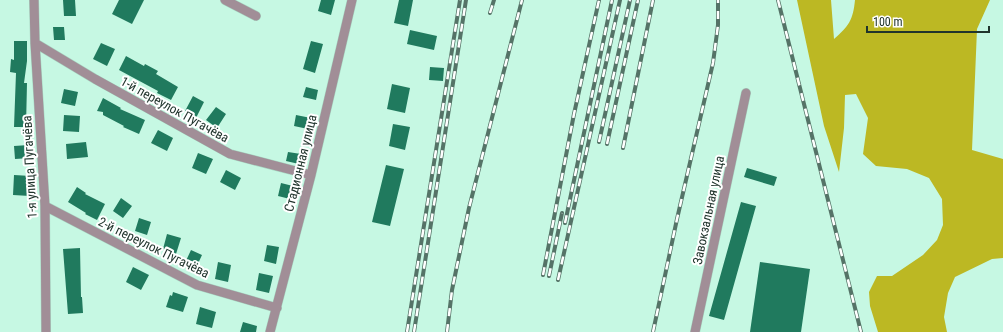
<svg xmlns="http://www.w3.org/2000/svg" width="1003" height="332" viewBox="0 0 1003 332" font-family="'Roboto Condensed',sans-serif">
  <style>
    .forest { fill: #bcb823 }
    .building { fill: #207a5e }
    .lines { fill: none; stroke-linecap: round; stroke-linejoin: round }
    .minor-casing { stroke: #a8d5c2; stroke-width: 10 }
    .minor { stroke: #a18e97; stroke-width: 9 }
    .rail-casing { stroke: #557367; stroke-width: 4 }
    .rail { stroke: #fff; stroke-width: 2.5; stroke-dasharray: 8; stroke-linecap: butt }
    .labels { text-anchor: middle; stroke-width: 4; stroke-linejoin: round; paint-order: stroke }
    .street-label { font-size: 13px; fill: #20342c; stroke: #fff }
  </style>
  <rect width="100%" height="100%" fill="#c6f8e3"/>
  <path class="forest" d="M 797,0 L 831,0 L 834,39 C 849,26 853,20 855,0 L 990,0 L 977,29 L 972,150 L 1003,159 L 1003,258 L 992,259 L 955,277 L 948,293 L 944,317 L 947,332 L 878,332 L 870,306 L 869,292 L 877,276 L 892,276 L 923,255 L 937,240 L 943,225 L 942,199 L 929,178 L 907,169 L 876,166 L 863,154 L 868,118 L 856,94 L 845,95 L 844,128 L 839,172 L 824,126 Z"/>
  <path class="building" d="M 63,0 L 75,0 L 76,16 L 64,16 Z
    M 119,0 L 144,0 L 132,24 L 112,14 Z
    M 321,0 L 335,0 L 331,15 L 318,11 Z
    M 399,0 L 413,0 L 408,26 L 394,23 Z
    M 53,27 L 64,27 L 65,40 L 54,40 Z
    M 410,30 L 437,36 L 434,50 L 407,44 Z
    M 14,41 L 27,41 L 27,61 L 24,83 L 27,83 L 26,127 L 14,127 L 16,73 L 10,72 L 11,59 L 14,60 Z
    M 311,41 L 323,44 L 315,73 L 303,69 Z
    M 101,43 L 115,49 L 107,66 L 93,59 Z
    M 126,56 L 144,66 L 145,64 L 158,71 L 156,74 L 178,87 L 171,100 L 157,93 L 158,91 L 119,70 Z
    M 430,67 L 444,68 L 443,81 L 429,80 Z
    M 392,84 L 410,88 L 405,113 L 387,109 Z
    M 306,87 L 318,90 L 316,100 L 303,97 Z
    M 64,89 L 78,92 L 75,106 L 61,103 Z
    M 193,96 L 204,102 L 196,118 L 185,111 Z
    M 103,98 L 121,108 L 120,109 L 145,120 L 139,134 L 123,127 L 124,126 L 103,115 L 103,112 L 97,111 Z
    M 216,107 L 226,114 L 217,128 L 206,120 Z
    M 64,115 L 80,116 L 79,132 L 63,131 Z
    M 296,115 L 311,118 L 308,129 L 294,126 Z
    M 393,124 L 410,127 L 405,150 L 389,146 Z
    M 158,130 L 173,138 L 167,151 L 151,143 Z
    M 86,142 L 88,157 L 67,159 L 66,144 Z
    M 29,145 L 30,158 L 15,159 L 14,146 Z
    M 288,152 L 301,154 L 299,164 L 286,161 Z
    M 198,153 L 213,159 L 206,174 L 192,168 Z
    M 386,165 L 404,169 L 390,226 L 372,222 Z
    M 747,168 L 777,177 L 774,186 L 744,177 Z
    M 226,170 L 241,178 L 235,190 L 220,182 Z
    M 14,175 L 31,176 L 30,196 L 13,195 Z
    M 281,183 L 297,187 L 294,200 L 278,196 Z
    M 77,187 L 86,193 L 85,194 L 105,204 L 97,220 L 85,214 L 86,213 L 68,202 Z
    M 121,198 L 132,206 L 123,218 L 113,211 Z
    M 741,202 L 756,206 L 724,320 L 709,316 Z
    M 139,218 L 151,222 L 147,235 L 135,231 Z
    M 167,234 L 181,238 L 176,254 L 163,249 Z
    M 267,245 L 279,247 L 276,264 L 264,261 Z
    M 80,248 L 81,297 L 82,297 L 83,313 L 68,314 L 63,249 Z
    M 191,250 L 202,255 L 195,270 L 184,265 Z
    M 218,262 L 231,265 L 228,282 L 215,279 Z
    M 760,262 L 810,269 L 801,332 L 750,332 Z
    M 133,267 L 149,275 L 141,290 L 126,282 Z
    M 259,273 L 273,276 L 269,293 L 256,290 Z
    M 173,292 L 188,297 L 183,312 L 166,307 L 170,295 L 172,296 Z
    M 200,307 L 216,312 L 212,328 L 196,324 Z
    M 243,322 L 257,326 L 256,332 L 240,332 Z"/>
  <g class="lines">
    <defs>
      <path id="minor" d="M 34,0 L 35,43 L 45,206 L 46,332
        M 225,0 L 256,16
        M 35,43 L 95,79 L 230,154 L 311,175
        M 45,206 L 197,285 L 277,308
        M 270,332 L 311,175 L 352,0
        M 695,332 L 746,93"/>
    </defs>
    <use href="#minor" class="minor-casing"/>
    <use href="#minor" class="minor"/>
    <defs>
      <path id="rail" d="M 778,0 L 861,332
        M 490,13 L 494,0
        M 599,142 L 630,0
        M 607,144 L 638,0
        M 623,148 L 653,0
        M 565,223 L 612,0
        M 543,275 L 574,114 L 599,0
        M 549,276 L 562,213
        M 558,280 L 620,0
        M 407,332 L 460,0
        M 414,332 L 466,0
        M 447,332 L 452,290 L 469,208 L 522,0
        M 653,332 L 677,219 L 713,63 L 718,25 L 718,0"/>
    </defs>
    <use href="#rail" class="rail-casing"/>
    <use href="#rail" class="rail"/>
  </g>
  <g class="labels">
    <g class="street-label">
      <text transform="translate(175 109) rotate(29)" y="5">1-й переулок Пугачёва</text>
      <text transform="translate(300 163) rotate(-76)" y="5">Стадионная улица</text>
      <text transform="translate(29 167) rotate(-93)" y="5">1-я улица Пугачёва</text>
      <text transform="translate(708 210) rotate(-78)" y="5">Завокзальная улица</text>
      <text transform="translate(154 247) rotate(26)" y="5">2-й переулок Пугачёва</text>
    </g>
  </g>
  <path d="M867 26v6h122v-6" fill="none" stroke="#20342c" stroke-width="2"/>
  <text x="873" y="26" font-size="12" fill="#20342c" stroke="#ffffff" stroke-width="3" paint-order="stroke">100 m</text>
</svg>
